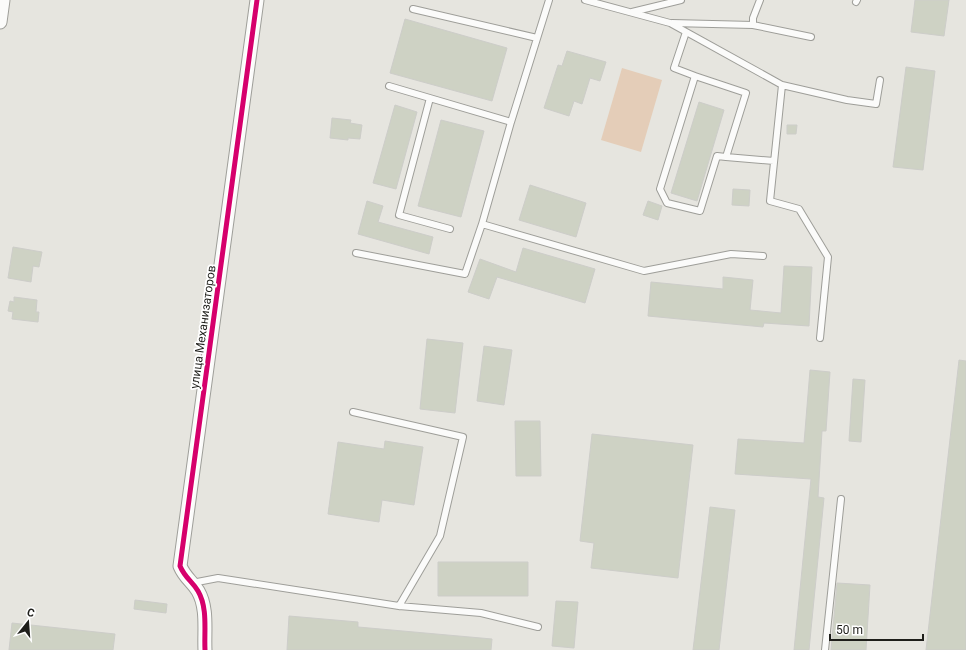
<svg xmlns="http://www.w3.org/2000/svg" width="966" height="650" viewBox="0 0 966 650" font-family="Roboto,sans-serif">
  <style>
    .green { fill: #e4cdb8 }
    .building { fill: #ced2c4; stroke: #cdcdc9 }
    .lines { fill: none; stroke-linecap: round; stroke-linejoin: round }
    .service-casing { stroke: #9e9e99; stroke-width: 8 }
    .minor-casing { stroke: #9e9e99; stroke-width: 15 }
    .service { stroke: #fbfbfa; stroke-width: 6 }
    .minor { stroke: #fbfbfa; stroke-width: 13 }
    .cycleway-casing { stroke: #fff; stroke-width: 8 }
    .cycleway { stroke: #d6006c; stroke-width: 5 }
    .labels { text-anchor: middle; stroke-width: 3.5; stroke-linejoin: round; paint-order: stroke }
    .street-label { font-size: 12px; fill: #1e1e1a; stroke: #fff }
  </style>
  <rect width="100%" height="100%" fill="#e6e5df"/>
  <path class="green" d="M 622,68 L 662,80 L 641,152 L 601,140 Z"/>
  <path class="building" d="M 915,0 L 949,0 L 944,36 L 911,32 Z
    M 405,19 L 507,48 L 492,101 L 390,73 Z
    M 567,51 L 606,62 L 600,81 L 590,78 L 582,104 L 574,101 L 569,116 L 544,108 L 558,65 L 562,66 Z
    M 906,67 L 935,71 L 923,170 L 893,167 Z
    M 699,102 L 724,110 L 697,201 L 671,193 Z
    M 395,105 L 417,112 L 396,189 L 373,183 Z
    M 332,118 L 351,120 L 350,123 L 362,125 L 360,139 L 348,138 L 348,140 L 330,138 Z
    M 441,120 L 484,131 L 461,217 L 418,206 Z
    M 787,125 L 797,125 L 796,134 L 787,134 Z
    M 530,185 L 586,203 L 576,237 L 519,220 Z
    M 733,189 L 750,190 L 749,206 L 732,205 Z
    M 367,201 L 383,206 L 378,222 L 433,237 L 429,254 L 358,234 Z
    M 648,201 L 662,206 L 658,220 L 643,215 Z
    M 13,247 L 42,252 L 39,267 L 33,266 L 31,282 L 8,278 Z
    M 523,248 L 595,269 L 585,303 L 497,277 L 489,299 L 468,292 L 480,259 L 516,272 Z
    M 784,266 L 812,267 L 809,326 L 764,323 L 763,327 L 648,316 L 651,282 L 723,289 L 723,277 L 753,280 L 750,310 L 781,313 Z
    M 14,297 L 37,300 L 36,312 L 39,312 L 38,322 L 12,319 L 13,312 L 8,311 L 10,301 L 14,302 Z
    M 427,339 L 463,343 L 455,413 L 420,409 Z
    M 484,346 L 512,350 L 504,405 L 477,401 Z
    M 959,360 L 966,361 L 966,650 L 926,650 Z
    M 810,370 L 830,372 L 826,431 L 822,431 L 818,497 L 824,498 L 809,650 L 794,650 L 811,479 L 735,474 L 738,439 L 804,443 Z
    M 853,379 L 865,380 L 861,442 L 849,441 Z
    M 515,421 L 540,421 L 541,476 L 516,476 Z
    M 592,434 L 693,445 L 678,578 L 591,568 L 594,543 L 580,541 Z
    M 385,441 L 423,447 L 414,505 L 382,500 L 379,522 L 328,514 L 338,442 L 384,449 Z
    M 710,507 L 735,510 L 719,650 L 693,650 Z
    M 438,562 L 528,562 L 528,596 L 438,596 Z
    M 837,583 L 870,585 L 866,650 L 831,650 Z
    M 135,600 L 167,604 L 166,613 L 134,609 Z
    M 556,601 L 578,602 L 574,648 L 552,646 Z
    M 289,616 L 358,622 L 358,627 L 492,639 L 491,650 L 287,650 Z
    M 12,623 L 115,634 L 113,650 L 9,650 Z"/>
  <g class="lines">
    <defs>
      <path id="service" d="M 549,0 L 511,122 L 482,224 L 644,271 L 731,254 L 763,256
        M 585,0 L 670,23 L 782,85 L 770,201 L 799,209 L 828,257 L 820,338
        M 856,2 L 857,0
        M 413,9 L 537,38
        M 632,12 L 681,0
        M 672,23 L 753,25 L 811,37
        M 753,25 L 753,18 L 760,0
        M 686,32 L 674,68 L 695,76
        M 782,85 L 847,100 L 876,104 L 880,80
        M 389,86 L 511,122
        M 430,98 L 399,215 L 450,229
        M 726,157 L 717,156 L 700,211 L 667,203 L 660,189 L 695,76 L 746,93 L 726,157 L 774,161
        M 356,253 L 465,274 L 482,224
        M 353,412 L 463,437 L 440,536 L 399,606
        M 192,583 L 218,578 L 399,606 L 481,613 L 538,627
        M 825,650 L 841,499"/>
      <path id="minor" d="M 0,22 L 3,0
        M 205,650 C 204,631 208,608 198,591 C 192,581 185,578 180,566 L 257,0"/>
    </defs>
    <use href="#service" class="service-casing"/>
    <use href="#minor" class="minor-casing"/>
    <use href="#service" class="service"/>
    <use href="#minor" class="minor"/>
    <defs>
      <path id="cycleway" d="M 205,650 C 204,631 208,608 198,591 C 192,581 185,578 180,566 L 257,0"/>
    </defs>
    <use href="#cycleway" class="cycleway-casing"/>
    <use href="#cycleway" class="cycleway"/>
  </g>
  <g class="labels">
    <g class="street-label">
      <text transform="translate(203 327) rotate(-82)" y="4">улица Механизаторов</text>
    </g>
  </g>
  <g transform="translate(28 622) rotate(17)" stroke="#ffffff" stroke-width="3" paint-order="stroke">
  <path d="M0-3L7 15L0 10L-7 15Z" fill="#1e1e1a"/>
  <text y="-6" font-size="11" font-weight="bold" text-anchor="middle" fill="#1e1e1a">С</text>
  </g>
  <path d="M830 634v6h93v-6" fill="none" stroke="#1e1e1a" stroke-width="2"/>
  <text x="836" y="634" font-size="12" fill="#1e1e1a" stroke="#ffffff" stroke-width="3" paint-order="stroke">50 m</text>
</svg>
